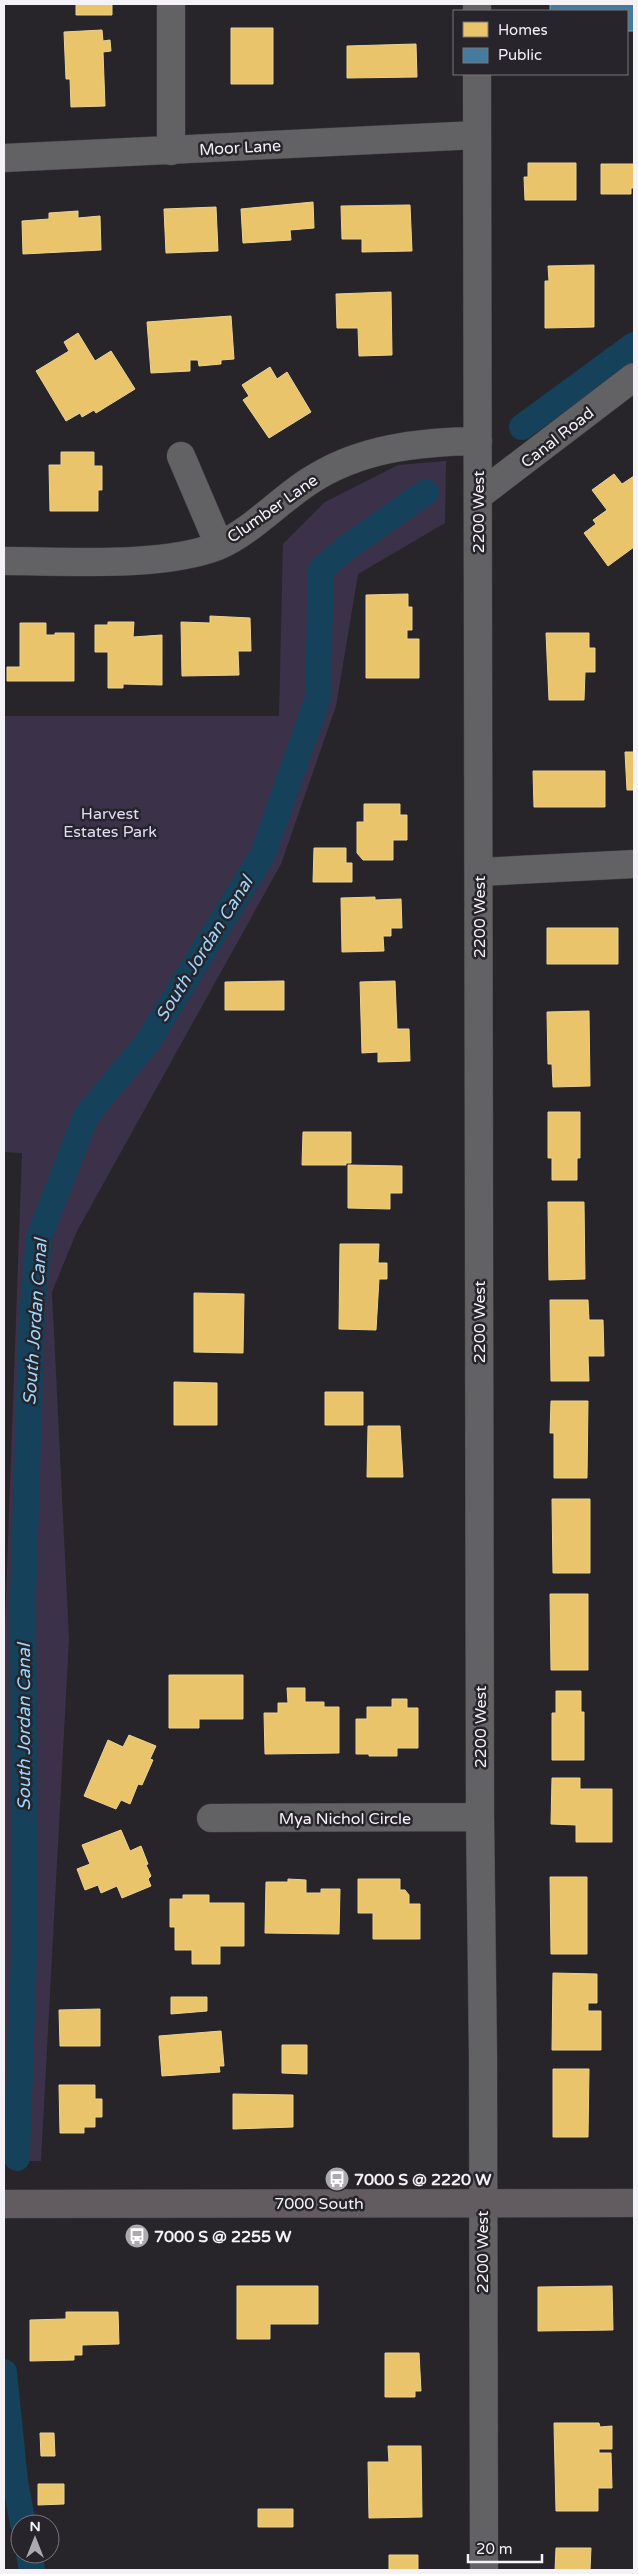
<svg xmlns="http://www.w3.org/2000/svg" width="638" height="2574" viewBox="0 0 638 2574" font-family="'Varela Round',sans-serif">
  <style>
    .green { fill: #3b3249 }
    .homes { fill: #e9c46a; stroke: #ecd294 }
    .public { fill: #457b9d; stroke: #7a9fb8 }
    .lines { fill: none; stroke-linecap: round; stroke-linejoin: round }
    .canal { stroke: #15415a; stroke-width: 26 }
    .minor-casing { stroke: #414043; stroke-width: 29 }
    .major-casing { stroke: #414043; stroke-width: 29 }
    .minor { stroke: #626164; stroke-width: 28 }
    .major { stroke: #625c60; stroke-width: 28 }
    .labels { text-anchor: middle; stroke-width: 5; stroke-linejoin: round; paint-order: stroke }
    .street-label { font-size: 16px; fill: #f4f2f7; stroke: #27242b }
    .park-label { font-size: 16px; fill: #e3daf6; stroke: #27242b }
    .poi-label { font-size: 16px; font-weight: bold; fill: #f4f2f7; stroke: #27242b; text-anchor: start }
    .water-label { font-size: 18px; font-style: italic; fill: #9cd6fc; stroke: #27242b }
  </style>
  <rect width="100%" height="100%" fill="#27252a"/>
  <path class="green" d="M 446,461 L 445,523 L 358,574 L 336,706 L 281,864 L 77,1231 L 52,1292 L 69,1639 L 41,2161 L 4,2161 L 4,1652 L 22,1153 L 4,1152 L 4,716 L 279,716 L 283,544 L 325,502 L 398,465 Z"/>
  <path class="homes" d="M 76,4 L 112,4 L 112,15 L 76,15 Z
    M 231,28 L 273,28 L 273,84 L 231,84 Z
    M 102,30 L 103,41 L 110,40 L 111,51 L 103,52 L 105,106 L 71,107 L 70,79 L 66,79 L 64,32 Z
    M 416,44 L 417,77 L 347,78 L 347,46 Z
    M 528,163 L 576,163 L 576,200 L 525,200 L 524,177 L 528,177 Z
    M 601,164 L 634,164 L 634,188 L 631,188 L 631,194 L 601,194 Z
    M 313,202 L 314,228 L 290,230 L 291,240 L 243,243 L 241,209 Z
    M 410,205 L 412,251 L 362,252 L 362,239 L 342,239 L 341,206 Z
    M 216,207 L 218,251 L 166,253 L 164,209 Z
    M 78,211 L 78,218 L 100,216 L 101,250 L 23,254 L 22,221 L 49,219 L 49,213 Z
    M 594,265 L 594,327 L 545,328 L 545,281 L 549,281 L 548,266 Z
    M 391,292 L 392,355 L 359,356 L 358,328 L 337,328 L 336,294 Z
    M 231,316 L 234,359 L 221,360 L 221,364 L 199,366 L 198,360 L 190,360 L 190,371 L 151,373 L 147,322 Z
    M 78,333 L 95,361 L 111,351 L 135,389 L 96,413 L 94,410 L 82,417 L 80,413 L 66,421 L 36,371 L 69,351 L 64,342 Z
    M 270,367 L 277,379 L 287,372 L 311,412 L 269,438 L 243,400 L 249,396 L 242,385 Z
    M 61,452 L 94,452 L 94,466 L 102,466 L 102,490 L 98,490 L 98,511 L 50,511 L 49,465 L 61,465 Z
    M 614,474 L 622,484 L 634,476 L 634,547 L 608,566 L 584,533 L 596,524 L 593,520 L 607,510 L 592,490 Z
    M 408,594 L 408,607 L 412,607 L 412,630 L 407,630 L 407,639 L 419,639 L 419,678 L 366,678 L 366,595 Z
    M 210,616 L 250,618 L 251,651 L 238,651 L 239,675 L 182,676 L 181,622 L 210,623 Z
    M 108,622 L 134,622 L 133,637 L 162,635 L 162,685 L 123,684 L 123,688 L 108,688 L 108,652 L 95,652 L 95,625 L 108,625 Z
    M 20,623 L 46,623 L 46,635 L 55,635 L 55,633 L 74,633 L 74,681 L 7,681 L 7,667 L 20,667 Z
    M 546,633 L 589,633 L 589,648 L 595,648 L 595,672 L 585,672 L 584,700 L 549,700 Z
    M 625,752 L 634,752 L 634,790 L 627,790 Z
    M 533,771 L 605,771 L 605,807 L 534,807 Z
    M 364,804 L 400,804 L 400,815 L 407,815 L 407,840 L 393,840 L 393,860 L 363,860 L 357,853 L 357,822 L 364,822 Z
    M 314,848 L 346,848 L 346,863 L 352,863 L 352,882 L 313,882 Z
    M 375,897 L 375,900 L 401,899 L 402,928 L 391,928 L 391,936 L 383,936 L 384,951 L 342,952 L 341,898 Z
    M 547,928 L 618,928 L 618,964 L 547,964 Z
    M 284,981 L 284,1010 L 225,1010 L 225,982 Z
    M 395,981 L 397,1029 L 409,1029 L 410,1061 L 378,1062 L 378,1052 L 362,1053 L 360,982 Z
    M 589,1011 L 590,1086 L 553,1087 L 552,1064 L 548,1064 L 547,1012 Z
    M 548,1112 L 580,1112 L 580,1158 L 577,1158 L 577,1180 L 552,1180 L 552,1158 L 548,1158 Z
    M 303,1132 L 351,1132 L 351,1163 L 346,1163 L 346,1165 L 302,1165 Z
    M 348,1165 L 402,1166 L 402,1193 L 390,1193 L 390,1209 L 348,1208 Z
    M 548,1202 L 584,1202 L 585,1279 L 549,1280 Z
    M 340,1244 L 379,1244 L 378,1263 L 387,1263 L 387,1279 L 379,1279 L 376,1330 L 339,1329 Z
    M 194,1293 L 244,1294 L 243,1353 L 194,1352 Z
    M 550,1300 L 588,1300 L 589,1320 L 603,1320 L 604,1356 L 588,1356 L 589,1381 L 551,1381 Z
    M 174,1382 L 217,1383 L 217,1425 L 174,1425 Z
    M 325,1392 L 363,1392 L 363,1425 L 325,1425 Z
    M 551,1401 L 588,1401 L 587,1478 L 554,1478 L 554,1433 L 550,1433 Z
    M 368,1426 L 400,1426 L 403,1477 L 367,1477 Z
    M 552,1499 L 590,1499 L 590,1573 L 553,1573 Z
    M 550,1594 L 588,1594 L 588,1670 L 551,1670 Z
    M 169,1675 L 243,1675 L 243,1719 L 199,1719 L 199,1728 L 169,1728 Z
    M 287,1688 L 305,1688 L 305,1702 L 324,1702 L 324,1707 L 339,1707 L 339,1753 L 265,1754 L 264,1713 L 278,1713 L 278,1703 L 288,1703 Z
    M 556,1691 L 581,1691 L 581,1712 L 584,1712 L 584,1760 L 552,1760 L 552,1713 L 556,1713 Z
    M 392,1699 L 407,1699 L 407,1708 L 418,1708 L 418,1748 L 397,1748 L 397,1756 L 369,1756 L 369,1754 L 356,1754 L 356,1719 L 367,1719 L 367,1707 L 392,1707 Z
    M 129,1735 L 156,1746 L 150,1759 L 153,1760 L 142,1785 L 138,1784 L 130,1804 L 121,1800 L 116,1809 L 84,1796 L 108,1740 L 123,1747 Z
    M 552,1778 L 580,1778 L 580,1789 L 612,1789 L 612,1842 L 576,1842 L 576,1825 L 551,1824 Z
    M 121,1830 L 130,1851 L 141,1846 L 148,1864 L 146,1865 L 151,1876 L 148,1879 L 151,1886 L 122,1898 L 117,1886 L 101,1893 L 98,1885 L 85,1890 L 77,1869 L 90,1864 L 82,1845 Z
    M 550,1877 L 587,1877 L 587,1954 L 551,1954 Z
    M 288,1879 L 306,1880 L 306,1893 L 321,1893 L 321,1889 L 340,1889 L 339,1934 L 265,1933 L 266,1882 L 288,1882 Z
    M 358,1879 L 400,1879 L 400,1890 L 405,1890 L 409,1895 L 409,1904 L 420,1904 L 420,1939 L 373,1939 L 373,1913 L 358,1913 Z
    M 183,1895 L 209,1895 L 209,1903 L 244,1903 L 244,1946 L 220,1946 L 220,1964 L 192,1964 L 192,1950 L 175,1950 L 175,1927 L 170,1927 L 170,1899 L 183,1899 Z
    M 553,1973 L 597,1974 L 597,2003 L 588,2003 L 588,2011 L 601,2011 L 601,2050 L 552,2050 Z
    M 171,1997 L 207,1997 L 207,2011 L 171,2014 Z
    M 100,2009 L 100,2046 L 60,2046 L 59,2010 Z
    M 221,2031 L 224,2066 L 219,2066 L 220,2072 L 162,2076 L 159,2036 Z
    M 282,2045 L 307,2045 L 307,2074 L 282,2073 Z
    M 553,2069 L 589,2069 L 588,2137 L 553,2137 Z
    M 59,2085 L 95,2085 L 95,2099 L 102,2099 L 102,2117 L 95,2117 L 95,2127 L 84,2127 L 84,2133 L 60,2133 Z
    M 233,2094 L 293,2095 L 293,2127 L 233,2129 Z
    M 237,2286 L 318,2286 L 318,2324 L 270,2324 L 270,2339 L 237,2339 Z
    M 612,2286 L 613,2330 L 538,2331 L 538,2287 Z
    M 66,2312 L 118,2312 L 119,2344 L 82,2345 L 82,2355 L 74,2355 L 74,2360 L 30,2361 L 30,2320 L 66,2319 Z
    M 385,2353 L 419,2353 L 421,2391 L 415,2391 L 415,2397 L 385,2397 Z
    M 554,2423 L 599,2423 L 600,2427 L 612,2426 L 612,2449 L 599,2449 L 599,2453 L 611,2453 L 612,2488 L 598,2488 L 598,2511 L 556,2511 Z
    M 40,2433 L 54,2433 L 55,2456 L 41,2456 Z
    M 388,2446 L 421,2446 L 422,2517 L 369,2518 L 368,2462 L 389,2462 Z
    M 38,2484 L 64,2484 L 64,2504 L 38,2505 Z
    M 258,2509 L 293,2509 L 293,2527 L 258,2527 Z
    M 556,2548 L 591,2548 L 590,2570 L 555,2570 Z
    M 389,2555 L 418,2555 L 418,2570 L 389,2570 Z"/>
  <path class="public" d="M 550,4 L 634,4 L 634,31 L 627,31 L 627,11 L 550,11 Z"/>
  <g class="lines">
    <path class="canal" d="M 522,427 L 634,345
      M 17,2158 L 25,1927 L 23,1602 L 32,1317 L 39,1238 L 86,1116 L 147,1043 L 263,854 L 318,698 L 321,570 L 346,548 L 426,492
      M 4,2372 L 15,2481 L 23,2524
      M 29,2554 L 32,2570"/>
    <defs>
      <path id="minor" d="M 171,4 L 171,151
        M 477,4 L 477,11
        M 477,74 L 480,1817 L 483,2056 L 484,2570
        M 4,158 L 477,135
        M 181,456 L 219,545
        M 478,496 L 634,377
        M 4,561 C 65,561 162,568 218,546 C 249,533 279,501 308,482 C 359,448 418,442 478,441
        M 479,872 L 634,864
        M 211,1818 L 480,1817"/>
      <path id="major" d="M 4,2204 L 634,2203"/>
    </defs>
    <use href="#minor" class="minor-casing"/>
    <use href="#major" class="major-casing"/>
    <use href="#minor" class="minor"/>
    <use href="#major" class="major"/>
  </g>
  <defs>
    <symbol id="bus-disc" viewBox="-11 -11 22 22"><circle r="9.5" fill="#acaaaf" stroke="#27242b"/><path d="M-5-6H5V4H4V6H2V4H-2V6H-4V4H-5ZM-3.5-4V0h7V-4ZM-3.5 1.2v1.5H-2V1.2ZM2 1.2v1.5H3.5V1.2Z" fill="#fff"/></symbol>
  </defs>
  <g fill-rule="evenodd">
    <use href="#bus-disc" x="323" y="2165" width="28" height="28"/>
    <use href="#bus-disc" x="123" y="2222" width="28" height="28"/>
  </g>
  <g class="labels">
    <g class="street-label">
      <text transform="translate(240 147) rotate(-3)" y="6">Moor Lane</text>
      <text transform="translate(557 437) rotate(-38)" y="6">Canal Road</text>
      <text transform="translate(272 508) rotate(-35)" y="6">Clumber Lane</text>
      <text transform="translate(478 512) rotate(-90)" y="6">2200 West</text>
      <text transform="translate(479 917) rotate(-90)" y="6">2200 West</text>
      <text transform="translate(479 1322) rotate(-90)" y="6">2200 West</text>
      <text transform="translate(480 1727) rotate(-90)" y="6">2200 West</text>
      <text x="345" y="1824">Mya Nichol Circle</text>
      <text x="319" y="2209">7000 South</text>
      <text transform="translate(482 2252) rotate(-90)" y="6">2200 West</text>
    </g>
    <g class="park-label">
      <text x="110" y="819">Harvest<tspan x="110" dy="18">Estates Park</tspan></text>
    </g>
    <g class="poi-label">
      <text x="354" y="2185">7000 S @ 2220 W</text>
      <text x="154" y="2242">7000 S @ 2255 W</text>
    </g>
    <g class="water-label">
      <text transform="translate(204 949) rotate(-58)" y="6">South Jordan Canal</text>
      <text transform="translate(35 1322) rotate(-86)" y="6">South Jordan Canal</text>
      <text transform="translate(24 1727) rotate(-90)" y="6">South Jordan Canal</text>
    </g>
  </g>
  <rect width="638" height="2574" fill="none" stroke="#f4f2f7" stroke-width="10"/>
  <rect x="453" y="10" width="175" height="65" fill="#27242b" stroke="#79767d"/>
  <rect x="463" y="22" width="25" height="15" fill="#e9c46a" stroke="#79767d"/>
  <text x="498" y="35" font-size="15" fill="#f4f2f7">Homes</text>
  <rect x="463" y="48" width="25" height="15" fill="#457b9d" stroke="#79767d"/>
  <text x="498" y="60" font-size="15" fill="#f4f2f7">Public</text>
  <g transform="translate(35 2539)"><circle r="24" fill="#27242b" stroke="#79767d"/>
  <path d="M0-4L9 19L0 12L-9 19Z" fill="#acaaaf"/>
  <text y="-8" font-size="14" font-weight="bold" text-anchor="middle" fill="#f4f2f7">N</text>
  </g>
  <path d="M468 2554v8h74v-8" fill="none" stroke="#f4f2f7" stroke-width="2.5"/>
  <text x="476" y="2554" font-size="15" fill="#f4f2f7" stroke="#27242b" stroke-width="4" paint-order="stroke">20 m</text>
</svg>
